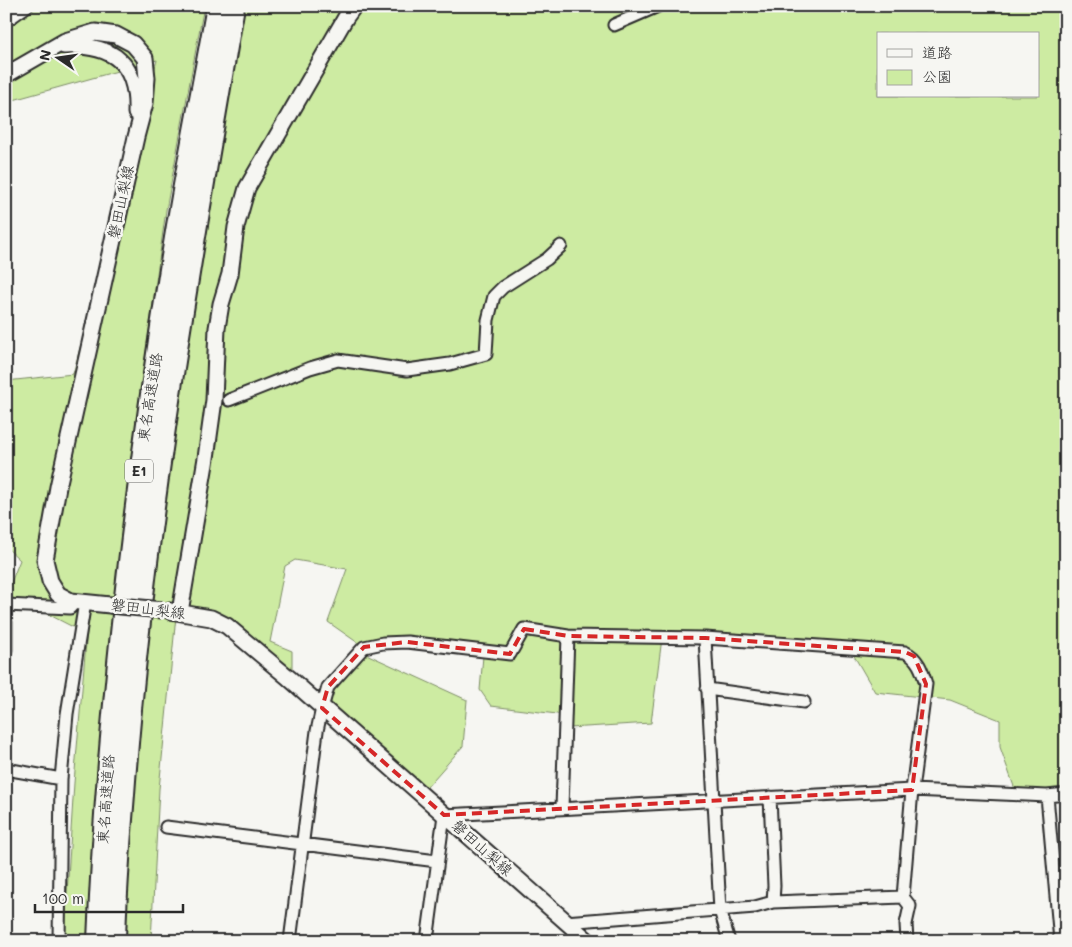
<svg xmlns="http://www.w3.org/2000/svg" width="1072" height="947" viewBox="0 0 1072 947" font-family="Mali,'Klee One',sans-serif">
  <style>
    .green { fill: #cdeba2; stroke: #7c8b66; fill-rule: evenodd }
    .lines { fill: none; stroke-linecap: round; stroke-linejoin: round }
    .street-casing { stroke: #2b2b2b; stroke-width: 15 }
    .secondary-casing { stroke: #2b2b2b; stroke-width: 19 }
    .highway-casing { stroke: #2b2b2b; stroke-width: 24 }
    .street { stroke: #f6f6f2; stroke-width: 11 }
    .secondary { stroke: #f6f6f2; stroke-width: 15 }
    .highway { stroke: #f6f6f2; stroke-width: 20 }
    .secondary-bridge-casing { stroke: #2b2b2b; stroke-width: 19; stroke-linecap: butt }
    .secondary-bridge { stroke: #f6f6f2; stroke-width: 15 }
    .marked { fill: none; stroke: #d62828; stroke-width: 4; stroke-dasharray: 10 6; stroke-linejoin: round }
    .labels { text-anchor: middle; stroke-width: 5; stroke-linejoin: round; paint-order: stroke }
    .shield { fill: #f6f6f2; stroke: #686867; stroke-width: 1 }
    .shield-label { font-size: 14px; font-weight: bold; fill: #2b2b2b }
    .street-label { font-size: 15px; fill: #2b2b2b; stroke: #f6f6f2 }
  </style>
  <rect width="100%" height="100%" fill="#f6f6f2"/>
  <filter id="ink" filterUnits="userSpaceOnUse"><feTurbulence type="fractalNoise" baseFrequency=".02" numOctaves="2"/><feDisplacementMap in="SourceGraphic" scale="10" xChannelSelector="R" yChannelSelector="G"/><feConvolveMatrix kernelMatrix="1 2 1 2 8 2 1 2 1" color-interpolation-filters="sRGB"/></filter>
  <g filter="url(#ink)">
    <path class="green" d="M 6,6 L 204,6 L 166,210 L 128,481 L 114,596 L 92,941 L 64,941 L 74,783 L 90,596 L 75,628 L 34,607 L 6,605 L 6,595 L 20,560 L 6,547 L 6,381 L 73,374 L 157,60 L 6,102 Z
      M 243,6 L 1066,6 L 1066,792 L 1017,795 L 1000,747 L 1000,720 L 950,700 L 875,692 L 846,642 L 662,638 L 651,723 L 569,728 L 565,715 L 491,706 L 480,690 L 483,656 L 510,654 L 425,644 L 361,645 L 328,622 L 347,569 L 295,560 L 285,566 L 270,642 L 292,651 L 292,675 L 227,626 L 177,606 L 159,789 L 151,941 L 122,941 L 140,659 L 193,293 L 213,194 L 216,153 ZM 878,34 L 1038,34 L 1038,96 L 878,96 Z
      M 364,653 L 467,700 L 463,746 L 426,788 L 326,704 L 330,685 Z"/>
    <g class="lines">
      <defs>
        <path id="street" d="M 6,21 L 27,6
          M 614,25 L 658,6
          M 229,400 L 310,368 L 338,360 L 407,370 L 450,364 L 486,354 L 488,320 L 494,296 L 503,287 L 547,259 L 561,246
          M 6,605 L 70,608 L 76,601
          M 6,622 L 6,650
          M 705,638 L 720,910 L 729,941
          M 707,689 L 804,702
          M 6,769 L 61,779
          M 1047,796 L 1060,941
          M 770,797 L 774,886 L 773,902
          M 562,808 L 568,636
          M 166,827 L 437,861
          M 565,922 L 755,907 L 773,902 L 903,897
          M 59,941 L 61,779 L 67,714 L 85,602
          M 290,941 L 317,731 L 322,708 L 328,687 L 364,647 L 383,643 L 407,642 L 510,654 L 524,629 L 568,636 L 705,638 L 905,652 C 918,658 922,670 926,684 L 912,790 L 903,897 L 910,906 L 906,924 L 907,941
          M 427,941 L 444,815 L 912,790 L 1047,796 L 1066,794"/>
        <path id="secondary" d="M 64,46 C 113,44 138,63 136,113
          M 6,75 L 65,41 L 95,32 L 116,35 L 133,44 L 145,58 L 147,78 L 145,103 L 136,137 L 58,487 L 45,560 L 50,581 L 58,594 L 71,601 L 110,605
          M 170,611 L 211,618 L 227,626 L 289,678 L 588,941
          M 180,612 L 206,458 L 214,400 L 217,328 L 221,304 L 230,274 L 236,227 L 247,188 L 346,17 L 354,6"/>
        <path id="highway" d="M 98,941 C 107,713 135,487 171,263 C 184,177 202,92 217,6
          M 115,941 C 116,892 120,843 124,794 C 143,529 189,268 234,6"/>
      </defs>
      <use href="#street" class="street-casing"/>
      <use href="#secondary" class="secondary-casing"/>
      <use href="#highway" class="highway-casing"/>
      <use href="#street" class="street"/>
      <use href="#secondary" class="secondary"/>
      <use href="#highway" class="highway"/>
      <defs>
        <path id="secondary-bridge" d="M 110,605 L 162,610"/>
      </defs>
      <use href="#secondary-bridge" class="secondary-bridge-casing"/>
      <use href="#secondary-bridge" class="secondary-bridge"/>
    </g>
  </g>
  <path class="marked" d="M 524,629 L 568,636 L 705,638 L 905,652 L 914,656 L 926,684 L 912,790 L 444,815 L 322,708 L 328,687 L 364,647 L 407,642 L 510,654 Z"/>
  <g class="labels">
    <rect class="shield" x="125" y="459.5" width="28" height="23" rx="4"/>
    <g class="shield-label">
      <text x="139" y="476">E1</text>
    </g>
    <g class="street-label">
      <text transform="translate(121 202) rotate(-78)" y="5">磐田山梨線</text>
      <text transform="translate(150 397) rotate(-81)" y="5">東名高速道路</text>
      <text transform="translate(148 609) rotate(7)" y="5">磐田山梨線</text>
      <text transform="translate(106 799) rotate(-86)" y="5">東名高速道路</text>
      <text transform="translate(482 848) rotate(42)" y="5">磐田山梨線</text>
    </g>
  </g>
  <rect width="1072" height="947" fill="none" stroke="#f6f6f2" stroke-width="25"/>
  <rect x="12" y="12" width="1047" height="922" fill="none" stroke="#2b2b2b" stroke-width="2" filter="url(#ink)"/>
  <rect x="877" y="32" width="162" height="65" fill="#f6f6f2" stroke="#a5a5a2"/>
  <rect x="887" y="49" width="25" height="8" fill="#f6f6f2" stroke="#a5a5a2"/>
  <text x="922" y="58" font-size="15" fill="#2b2b2b">道路</text>
  <rect x="887" y="70" width="25" height="15" fill="#cdeba2" stroke="#a5a5a2"/>
  <text x="922" y="82" font-size="15" fill="#2b2b2b">公園</text>
  <g transform="translate(58 58) rotate(283)" stroke="#f6f6f2" stroke-width="4" paint-order="stroke">
  <path d="M0-4L9 19L0 12L-9 19Z" fill="#2b2b2b"/>
  <text y="-8" font-size="14" font-weight="bold" text-anchor="middle" fill="#2b2b2b">N</text>
  </g>
  <path d="M35 904v8h148v-8" fill="none" stroke="#2b2b2b" stroke-width="2.5"/>
  <text x="42" y="904" font-size="15" fill="#2b2b2b" stroke="#f6f6f2" stroke-width="4" paint-order="stroke">100 m</text>
</svg>
